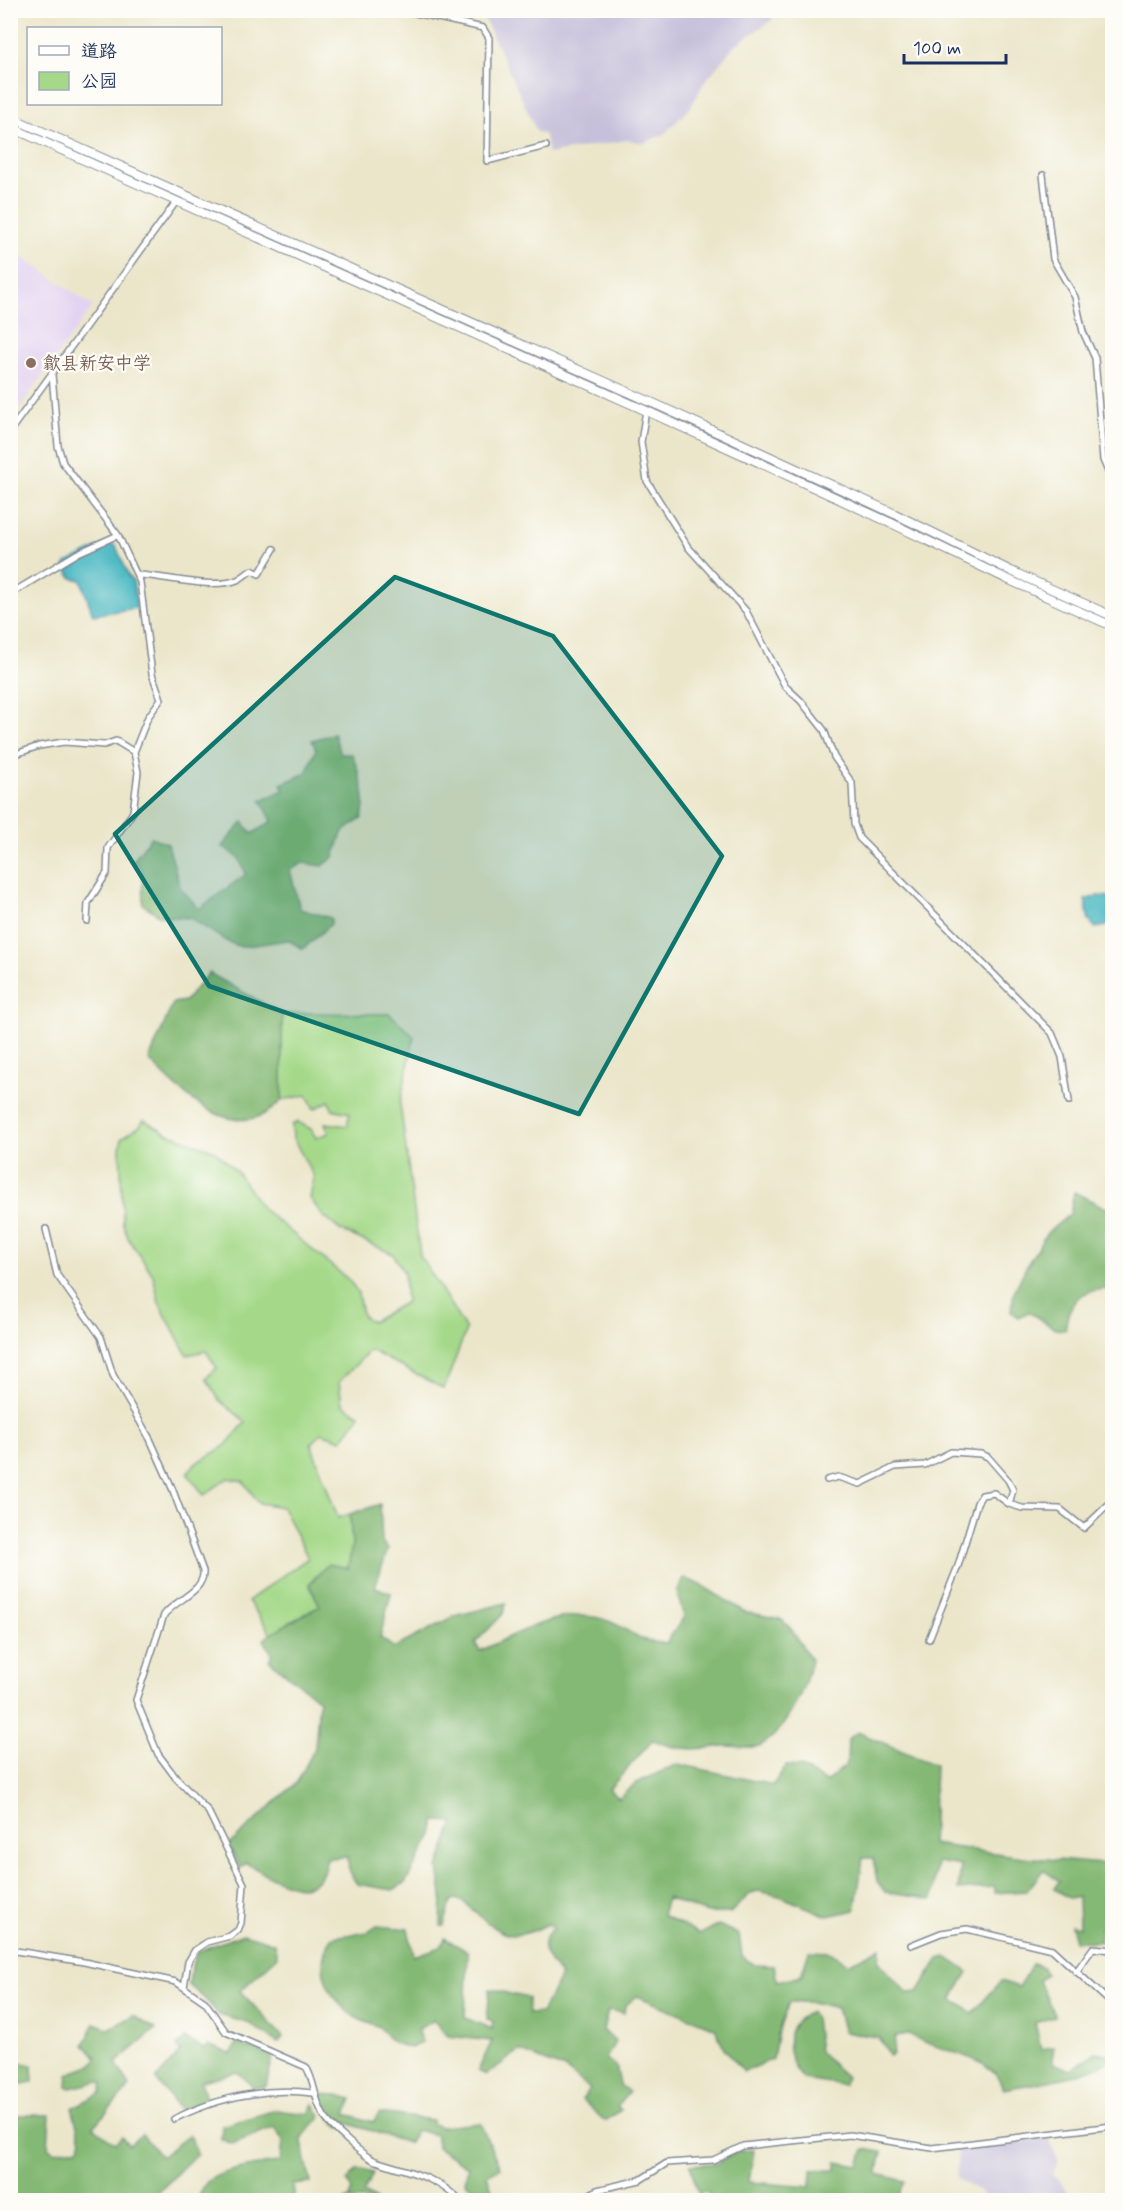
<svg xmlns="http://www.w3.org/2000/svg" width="1123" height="2211" viewBox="0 0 1123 2211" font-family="Mynerve,'LXGW WenKai TC',sans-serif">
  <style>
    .built { fill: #e3d3f2 }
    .industrial { fill: #c6c0da }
    .green { fill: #a5d989; stroke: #608474; stroke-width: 1.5 }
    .forest { fill: #84b975; stroke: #50746a; stroke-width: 1.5 }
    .water { fill: #49b8c2; stroke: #327490; stroke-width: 1.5 }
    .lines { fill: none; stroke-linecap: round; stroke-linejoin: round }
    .minor-casing { stroke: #838a94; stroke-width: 8 }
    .secondary-casing { stroke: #838a94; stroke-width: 10 }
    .minor { stroke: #fff; stroke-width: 5 }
    .secondary { stroke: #fff; stroke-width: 8 }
    .marked { fill: #0f766e; fill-opacity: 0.2; stroke: #0f766e; stroke-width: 4.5; stroke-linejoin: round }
    .education-dot { fill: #8d6e63; stroke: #fdfcf7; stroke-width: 2 }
    .labels { text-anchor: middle; stroke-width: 4.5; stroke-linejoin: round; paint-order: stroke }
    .education-label { font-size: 18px; fill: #785e54; stroke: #fdfcf7; text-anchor: start }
  </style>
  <rect width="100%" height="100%" fill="#fdfcf7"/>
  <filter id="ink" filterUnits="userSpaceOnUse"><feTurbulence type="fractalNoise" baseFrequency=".0167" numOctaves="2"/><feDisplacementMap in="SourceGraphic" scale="12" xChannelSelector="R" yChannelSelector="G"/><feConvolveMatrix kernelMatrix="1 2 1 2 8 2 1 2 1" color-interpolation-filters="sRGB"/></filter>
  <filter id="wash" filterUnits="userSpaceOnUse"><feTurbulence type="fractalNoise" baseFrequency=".008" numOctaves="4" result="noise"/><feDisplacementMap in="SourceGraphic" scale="24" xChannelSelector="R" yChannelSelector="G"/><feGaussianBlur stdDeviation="1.35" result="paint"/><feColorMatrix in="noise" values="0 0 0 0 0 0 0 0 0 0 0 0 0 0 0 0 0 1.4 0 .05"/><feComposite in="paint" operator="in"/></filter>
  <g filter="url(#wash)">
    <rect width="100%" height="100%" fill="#ebe6ca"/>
    <path class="built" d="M 11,249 L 93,306 L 11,419 Z"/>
    <path class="industrial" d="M 481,11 L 775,11 L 772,20 L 734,46 L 703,84 L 691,107 L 664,134 L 644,143 L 627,140 L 548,154 L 545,135 L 537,132 Z
      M 1050,2138 L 1058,2165 L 1053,2174 L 1069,2193 L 1068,2200 L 985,2200 L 979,2191 L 956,2178 L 958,2150 Z"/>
    <path class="green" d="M 306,1013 L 390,1014 L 414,1037 L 400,1104 L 420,1255 L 466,1330 L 444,1389 L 370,1350 L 339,1382 L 342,1404 L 360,1415 L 342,1440 L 321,1433 L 311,1444 L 338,1518 L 350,1514 L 352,1545 L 349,1568 L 320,1606 L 271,1633 L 248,1601 L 308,1558 L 282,1507 L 259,1503 L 243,1481 L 228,1478 L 204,1495 L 187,1473 L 195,1464 L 225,1446 L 246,1422 L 219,1400 L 206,1378 L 217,1368 L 206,1351 L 187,1355 L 159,1303 L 153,1275 L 128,1238 L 123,1224 L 120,1148 L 122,1138 L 140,1126 L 144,1120 L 167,1133 L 215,1151 L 237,1172 L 263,1209 L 350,1281 L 358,1293 L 362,1315 L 372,1322 L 406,1302 L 404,1272 L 393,1254 L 340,1230 L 323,1216 L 310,1198 L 314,1177 L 293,1138 L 292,1125 L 298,1122 L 311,1129 L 316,1138 L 329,1133 L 325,1123 L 347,1126 L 350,1113 L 332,1109 L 329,1101 L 314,1109 L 307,1095 L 282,1100 L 282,1014 Z"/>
    <path class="forest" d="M 334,734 L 341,754 L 352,754 C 360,776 368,796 362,818 L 342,833 L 334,857 L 323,866 L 303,863 L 290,870 L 300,909 L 331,918 L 331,924 L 303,949 L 288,940 L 241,947 L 228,942 L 190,918 L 160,916 L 143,904 L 142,869 L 133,861 L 151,837 L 168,844 L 180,887 L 199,909 L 246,874 L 238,857 L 222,846 L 243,822 L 252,834 L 272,821 L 261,800 L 284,790 L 281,784 L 306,773 L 316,750 L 312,740 Z
      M 209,973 L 282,1014 L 282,1100 C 237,1149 183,1095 149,1060 L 173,1003 L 185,1001 Z
      M 1074,1192 L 1112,1211 L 1112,1289 C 1081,1289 1069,1298 1065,1330 L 1055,1329 L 1029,1312 L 1018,1317 L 1011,1311 L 1014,1292 L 1027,1265 L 1047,1233 L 1070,1214 Z
      M 380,1504 L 382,1542 L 388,1549 L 375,1587 L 391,1593 L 380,1637 L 394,1648 L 455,1616 L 506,1603 L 503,1614 L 475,1643 L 480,1651 C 519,1633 567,1603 611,1622 C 635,1633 637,1642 666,1643 L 684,1617 L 677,1592 L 684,1578 L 701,1585 L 745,1612 L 781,1619 L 791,1629 L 811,1660 C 807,1686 785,1733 761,1745 C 751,1750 735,1745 724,1746 C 697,1750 678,1751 653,1740 L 609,1789 L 619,1798 L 636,1783 L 678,1764 L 773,1785 L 786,1766 L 800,1767 L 826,1782 L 847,1764 L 848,1739 L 858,1732 L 935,1765 L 932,1844 L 1023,1857 L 1102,1864 L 1112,1860 L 1112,1925 L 1100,1928 L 1100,1942 L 1075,1941 L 1071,1925 L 1079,1927 L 1078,1897 L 1070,1899 L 1054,1889 L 1059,1881 L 1043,1870 L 1027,1891 L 994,1893 L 994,1887 L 958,1890 L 961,1866 L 937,1862 L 932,1900 L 885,1892 L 877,1881 L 873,1858 L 863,1858 L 855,1910 L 827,1916 L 780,1896 L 758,1891 L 751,1893 L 730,1913 L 707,1913 L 667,1898 L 662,1915 L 700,1934 L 719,1925 L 739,1935 L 742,1956 L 755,1965 L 774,1966 L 777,1981 L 801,1976 L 809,1951 L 830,1952 L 848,1964 L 880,1948 L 879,1962 L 907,1993 L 918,1992 L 939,1959 L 946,1957 L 968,1972 L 952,1999 L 973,2013 L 1001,1981 L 1019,1987 L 1032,1964 L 1042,1967 L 1046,1974 L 1039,1981 L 1055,2016 L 1035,2023 L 1041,2049 L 1053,2047 L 1053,2063 L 1071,2070 L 1096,2052 L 1112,2055 L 1112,2059 C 1089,2077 1035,2083 1004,2089 C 1001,2084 999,2078 995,2073 C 977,2054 932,2050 909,2034 L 895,2036 L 893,2054 L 890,2056 L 878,2037 L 844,2032 L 837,2008 L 812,2002 L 789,2002 L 777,2035 L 773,2059 L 744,2072 L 724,2048 L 715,2028 L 637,1996 L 625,2006 L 624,2013 L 608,2010 L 603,2030 L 615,2042 L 606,2059 L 616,2066 L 620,2085 L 629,2092 L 617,2106 L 621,2110 L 605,2121 L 582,2100 L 590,2089 L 565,2069 L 519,2051 L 486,2075 L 478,2071 L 492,2041 L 448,2036 L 433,2020 L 417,2030 L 422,2042 L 411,2048 C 405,2046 394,2044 390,2040 C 386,2036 385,2032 381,2029 C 373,2024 363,2022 355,2017 C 329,2000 311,1965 333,1937 L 368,1932 L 377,1926 L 408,1929 L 414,1956 L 441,1947 L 445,1938 L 468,1952 L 465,2018 L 492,2029 L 493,2021 L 487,2019 L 490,1989 L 528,1998 L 529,2014 L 541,2013 L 561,1976 C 548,1960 533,1944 554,1928 L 548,1924 C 502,1948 498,1929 462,1901 L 455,1899 L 451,1901 L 444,1926 L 441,1926 L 442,1895 L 438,1868 L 454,1822 L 435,1821 L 432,1835 L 405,1883 L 393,1890 L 357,1884 L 349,1872 L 348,1857 L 327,1858 C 318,1910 275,1879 246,1863 L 240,1868 L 229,1845 L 297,1782 L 315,1748 L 319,1700 L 269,1660 L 272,1654 L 264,1640 L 271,1633 L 320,1606 L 309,1584 L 328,1564 L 348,1568 L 352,1545 L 350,1514 Z
      M 243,1934 L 274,1943 L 277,1957 L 240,1991 L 283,2037 L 278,2043 L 248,2023 L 219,2015 L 208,2002 L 189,1985 L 191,1967 L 198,1951 Z
      M 810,2012 L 815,2018 L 819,2052 L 846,2077 L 844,2085 L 803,2079 C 784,2057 781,2026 810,2012 Z
      M 133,2016 L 156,2029 L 116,2063 L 130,2086 L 93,2127 L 115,2143 L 122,2137 L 129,2145 L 142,2134 L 161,2157 L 189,2135 L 197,2155 C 168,2175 170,2197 130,2197 L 127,2200 L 11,2200 L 11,2118 L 18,2115 L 50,2115 L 48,2147 L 54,2152 L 79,2147 L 81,2140 L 72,2108 L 101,2093 L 103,2083 L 99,2081 L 71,2088 L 67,2086 L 68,2075 C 78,2068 93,2070 97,2057 L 84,2045 L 95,2023 L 109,2029 Z
      M 185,2038 L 204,2049 L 209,2045 L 231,2054 L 237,2043 L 273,2056 L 266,2086 L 254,2088 L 237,2072 L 201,2081 L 207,2102 L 181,2111 L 156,2079 L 181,2051 L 177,2047 Z
      M 11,2060 L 32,2065 L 33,2082 L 11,2086 Z
      M 317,2094 L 338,2095 L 352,2099 L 346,2114 L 373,2122 L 379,2113 L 432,2120 L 432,2124 L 441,2127 L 480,2123 L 500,2168 L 487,2175 L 493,2193 L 485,2197 L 465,2182 L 468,2167 L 437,2147 L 436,2135 L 416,2130 L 408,2143 L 344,2122 L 341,2128 L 331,2119 Z
      M 314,2104 L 321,2117 L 301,2138 L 311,2183 L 293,2185 L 295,2200 L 197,2200 C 200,2195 202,2188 206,2183 C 219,2169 263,2165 281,2161 L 283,2141 L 274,2127 L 232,2144 L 221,2139 L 222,2126 L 276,2110 L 309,2114 Z
      M 864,2149 L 882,2152 L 877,2174 L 905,2181 L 897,2200 L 711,2200 L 707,2192 L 699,2194 L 690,2165 L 717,2163 L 738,2151 L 754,2150 L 749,2182 L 811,2187 L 812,2170 L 836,2169 L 836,2162 L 859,2166 Z
      M 358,2169 L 373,2173 L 363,2193 L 377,2200 L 345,2200 L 350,2198 L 352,2190 L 347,2181 Z"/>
    <path class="water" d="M 108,543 L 116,546 L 129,577 L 133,580 L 137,608 L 93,615 L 81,580 L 72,578 L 64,567 L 66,563 Z
      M 1097,896 L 1112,897 L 1112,925 L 1096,928 L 1089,921 L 1085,900 Z"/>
  </g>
  <g filter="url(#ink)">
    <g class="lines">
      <defs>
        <path id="minor" d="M 402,10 L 483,28 L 489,38 L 487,161 L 546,146
          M 1043,175 L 1053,259 L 1075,297 L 1083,332 L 1095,358 L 1103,460 L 1112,481
          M 52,374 L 58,446 L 63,463 L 118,535 L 140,582 L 152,674 L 161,699 L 148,717 L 134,752 L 138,772 L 133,812 L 108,848 L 107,873 L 88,903 L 87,921
          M 646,410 L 641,442 L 647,481 L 688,547 L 746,611 L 785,686 L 801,701 L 824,730 L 834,757 L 852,783 L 854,824 L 859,838 L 1052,1033 L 1062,1057 L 1069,1101
          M 10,431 L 176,202
          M 138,575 C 165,576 212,590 237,580 C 242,578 247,573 252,570 L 259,574 L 274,549
          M 10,594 L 78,553 L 118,535
          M 10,756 L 39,746 L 64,742 L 104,745 L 116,741 L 134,752
          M 46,1229 L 57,1275 L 101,1337 L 113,1375 L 150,1439 L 172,1488 L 203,1571 C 205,1591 175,1600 164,1615 L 136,1700 L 158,1754 L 176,1778 L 208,1811 L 244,1884 L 241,1923 L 238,1930 L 230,1936 L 207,1942 L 195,1950 L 188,1962 L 184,1987
          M 827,1480 L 838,1477 L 860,1484 L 895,1467 L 925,1465 L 951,1452 L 981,1454 L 988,1457 L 1008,1480 L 1013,1490 L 1009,1504
          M 929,1639 L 958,1566 L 977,1503 L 982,1495 L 994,1493 L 1009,1504 L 1022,1508 L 1060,1509 L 1084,1528 L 1110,1503 L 1112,1505
          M 911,1945 L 941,1933 L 967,1929 L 1052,1949 L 1112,2004
          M 10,1950 L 84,1962 L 176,1982 L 205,2002 L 226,2032 L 306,2067 C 316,2083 314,2103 326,2119 C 333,2128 365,2158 376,2161 C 406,2171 436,2176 459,2200
          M 1076,1972 L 1093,1948 L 1112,1950
          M 174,2119 C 219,2097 264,2087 313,2093
          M 581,2200 L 597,2190 L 640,2180 L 667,2163 L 713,2160 L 743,2146 L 850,2135 L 932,2148 L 1112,2126"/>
        <path id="secondary" d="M 10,117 L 653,403 L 895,514 L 1011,571 L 1112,616
          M 10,127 L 649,412 L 891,523 L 1007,579 L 1112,626"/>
      </defs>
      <use href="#minor" class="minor-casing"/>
      <use href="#secondary" class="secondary-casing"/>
      <use href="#minor" class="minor"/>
      <use href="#secondary" class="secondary"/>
    </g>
  </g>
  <path class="marked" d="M 395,577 L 553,636 L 722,856 L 579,1114 L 209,986 L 115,834 Z"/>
  <circle class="education-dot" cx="31" cy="363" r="6"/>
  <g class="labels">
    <g class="education-label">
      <text x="43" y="369">歙县新安中学</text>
    </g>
  </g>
  <rect width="1123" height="2211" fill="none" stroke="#fdfcf7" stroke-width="36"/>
  <rect x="27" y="27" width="195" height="78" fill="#fdfcf7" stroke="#a3aaba" stroke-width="1.5"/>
  <rect x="39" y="46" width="30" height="9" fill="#ffffff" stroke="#a3aaba" stroke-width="1.5"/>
  <text x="81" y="57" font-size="18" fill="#1b2f5e">道路</text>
  <rect x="39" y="72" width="30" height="18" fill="#a5d989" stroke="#a3aaba" stroke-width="1.5"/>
  <text x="81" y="87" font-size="18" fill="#1b2f5e">公园</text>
  <path d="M904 54v9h102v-9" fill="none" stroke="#1b2f5e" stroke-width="3"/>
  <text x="913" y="54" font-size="18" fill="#1b2f5e" stroke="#fdfcf7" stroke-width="4.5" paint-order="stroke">100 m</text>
</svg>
